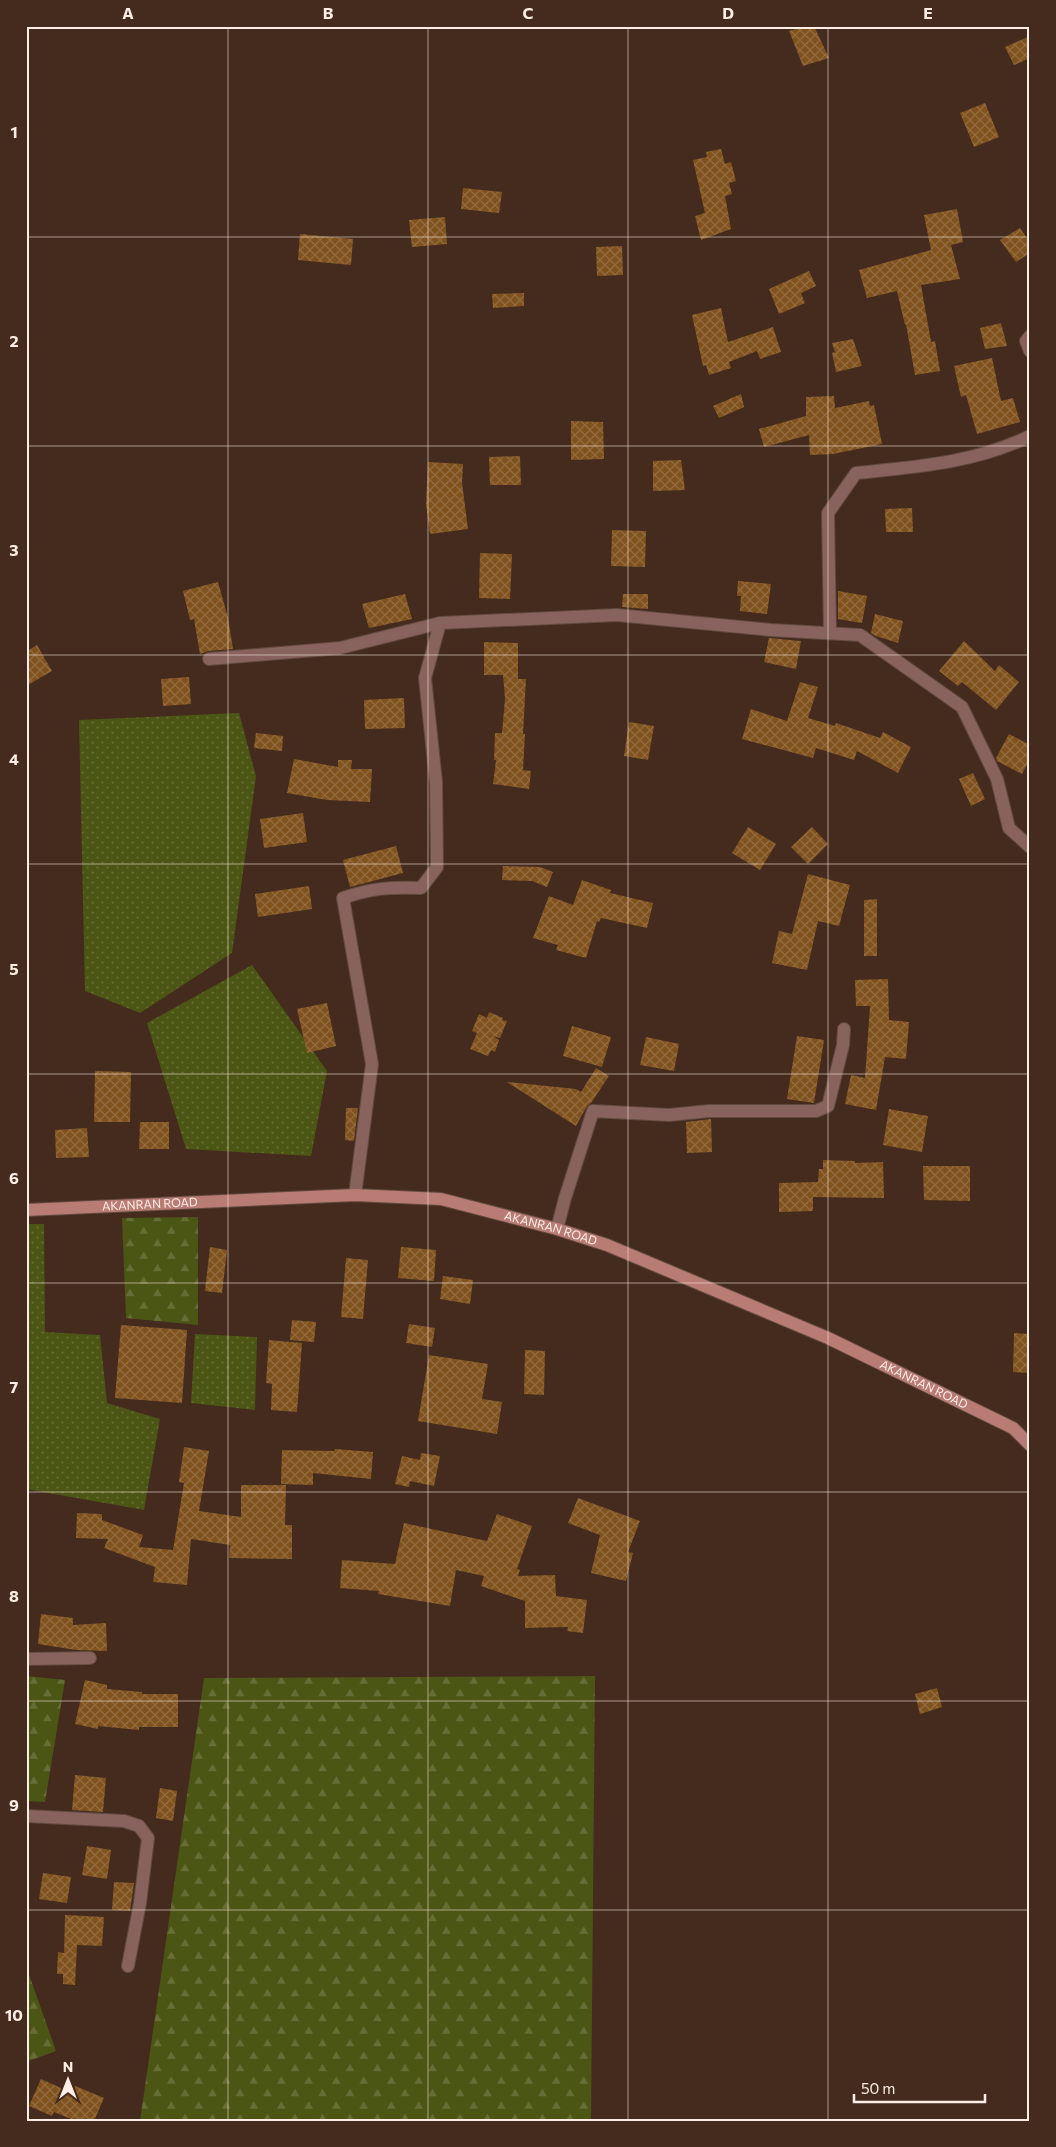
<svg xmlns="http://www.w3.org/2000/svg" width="1056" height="2147" viewBox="0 0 1056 2147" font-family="Commissioner,sans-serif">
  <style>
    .grass { fill: url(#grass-dots) }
    .forest { fill: url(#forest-firs) }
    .building { fill: url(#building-cross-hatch) }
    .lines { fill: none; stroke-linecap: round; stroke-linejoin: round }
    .minor-casing { stroke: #624a3e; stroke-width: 14 }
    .secondary-casing { stroke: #624a3e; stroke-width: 14 }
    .minor { stroke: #88625d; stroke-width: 12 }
    .secondary { stroke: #b87c74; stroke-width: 12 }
    .grid { fill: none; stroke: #ffeee6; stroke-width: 1; stroke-opacity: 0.55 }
    .labels { text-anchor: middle; stroke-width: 4.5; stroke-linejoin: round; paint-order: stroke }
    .street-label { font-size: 12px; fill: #ffeee6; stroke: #442b1e }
    .neatline { fill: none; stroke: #ffeee6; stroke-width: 2 }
    .grid-label { font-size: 16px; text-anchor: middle; font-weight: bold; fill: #ffeee6 }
  </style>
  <defs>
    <pattern id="grass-dots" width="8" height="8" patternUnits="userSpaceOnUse" patternTransform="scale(1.25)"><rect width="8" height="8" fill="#4b5514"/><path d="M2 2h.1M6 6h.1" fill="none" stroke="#666e36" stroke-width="1.8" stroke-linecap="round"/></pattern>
    <pattern id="forest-firs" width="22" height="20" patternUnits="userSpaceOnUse" patternTransform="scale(1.25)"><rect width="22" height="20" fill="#4b5514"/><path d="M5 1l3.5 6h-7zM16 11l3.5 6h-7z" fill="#666e36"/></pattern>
    <pattern id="building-cross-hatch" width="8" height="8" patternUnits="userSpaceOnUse" patternTransform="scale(1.25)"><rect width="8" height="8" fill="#80521e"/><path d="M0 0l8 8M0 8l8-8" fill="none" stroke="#936b3f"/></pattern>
  </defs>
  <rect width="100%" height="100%" fill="#442b1e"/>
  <path class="grass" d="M 239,713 L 256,776 L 232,953 L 140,1013 L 85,991 L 79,720 Z
    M 252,965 L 327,1071 L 311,1156 L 186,1149 L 147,1023 Z
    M 26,1224 L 44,1224 L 45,1332 L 100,1335 L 107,1403 L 160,1419 L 144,1510 L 26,1489 Z
    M 195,1334 L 257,1337 L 255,1410 L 191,1403 Z"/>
  <path class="forest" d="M 198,1217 L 198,1325 L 126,1318 L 122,1218 Z
    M 26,1676 L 65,1680 L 45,1802 L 26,1801 Z
    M 595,1676 L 591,2121 L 140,2121 L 204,1678 Z
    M 26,1966 L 56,2051 L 26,2062 Z"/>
  <path class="building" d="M 806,26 L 814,26 L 829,58 L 803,66 L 789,31 Z
    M 1030,36 L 1030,58 L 1014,65 L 1005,47 Z
    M 985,103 L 999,137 L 974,147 L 960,113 Z
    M 721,149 L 725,164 L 731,162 L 736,181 L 729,183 L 732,194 L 725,196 L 731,229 L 701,240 L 695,216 L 705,213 L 693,160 L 707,157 L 706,152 Z
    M 463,188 L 502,192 L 499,213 L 461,209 Z
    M 957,209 L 963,242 L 951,245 L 960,279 L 921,285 L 931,342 L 935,341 L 940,371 L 915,375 L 906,324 L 905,325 L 897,291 L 867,298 L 859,270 L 931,250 L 924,215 Z
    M 445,217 L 447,244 L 412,247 L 409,220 Z
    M 1020,228 L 1030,243 L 1030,253 L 1016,262 L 1000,240 Z
    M 300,234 L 353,239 L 351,265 L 298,260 Z
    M 622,246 L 623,275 L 597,276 L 596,247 Z
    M 809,271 L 816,286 L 801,293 L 805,303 L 779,314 L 769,289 Z
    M 524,293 L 524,306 L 493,308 L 492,294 Z
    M 721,308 L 728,342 L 773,327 L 781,352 L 760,359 L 757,351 L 729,362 L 731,368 L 709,375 L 706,365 L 703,366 L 692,315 Z
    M 1001,323 L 1007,346 L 985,349 L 980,328 Z
    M 853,339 L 862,366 L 836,372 L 832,353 L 835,352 L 832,343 Z
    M 992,358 L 1001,401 L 1013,398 L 1020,422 L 977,434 L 966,395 L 961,397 L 954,366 Z
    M 741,394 L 744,407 L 719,418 L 713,406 Z
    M 834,396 L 835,408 L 869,401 L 870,406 L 874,405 L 882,444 L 833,454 L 810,455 L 809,435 L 764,447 L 759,429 L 806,416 L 806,397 Z
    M 571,421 L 603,422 L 604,459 L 571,460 Z
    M 520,456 L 521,485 L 490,485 L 489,457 Z
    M 681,460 L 685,490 L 653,491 L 653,461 Z
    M 428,462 L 463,464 L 462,483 L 468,529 L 430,534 L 426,504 Z
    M 912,508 L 913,532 L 886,532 L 885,509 Z
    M 612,530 L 646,531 L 645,567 L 611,566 Z
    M 480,553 L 512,554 L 510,599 L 479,598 Z
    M 738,581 L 771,584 L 767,614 L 740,611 L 741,596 L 737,596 Z
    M 218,582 L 228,618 L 233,649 L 208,651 L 200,654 L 194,619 L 190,620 L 183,591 Z
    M 838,591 L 867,596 L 862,623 L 838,619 Z
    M 405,594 L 412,619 L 369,628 L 362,604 Z
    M 623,594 L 648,594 L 648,609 L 622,607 Z
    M 875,614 L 903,621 L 898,643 L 876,636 L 871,633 Z
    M 769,638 L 801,641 L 796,669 L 764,662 Z
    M 964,641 L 995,671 L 999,665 L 1019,682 L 996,710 L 962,682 L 958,686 L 939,671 Z
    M 484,642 L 518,643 L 518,679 L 526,679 L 523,734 L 525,734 L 523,770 L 531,771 L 529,789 L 493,784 L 496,760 L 494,760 L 495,733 L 502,733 L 505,699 L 503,675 L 484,675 Z
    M 37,645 L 52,671 L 26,686 L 26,652 Z
    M 189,677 L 191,704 L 163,706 L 161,679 Z
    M 800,682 L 818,687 L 808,718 L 835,726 L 836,723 L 880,738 L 883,732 L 911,747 L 898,773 L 857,751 L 854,760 L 816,748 L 813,758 L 742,739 L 751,709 L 787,721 Z
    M 404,698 L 405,728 L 365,729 L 364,700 Z
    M 629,722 L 654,726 L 648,760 L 624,756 Z
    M 256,733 L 283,736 L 282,751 L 254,748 Z
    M 1009,734 L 1030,745 L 1030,759 L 1022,774 L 997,761 L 996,758 Z
    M 294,759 L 338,767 L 338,760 L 352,760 L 351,769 L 372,769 L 370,802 L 327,800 L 287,793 Z
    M 973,773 L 985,799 L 971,806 L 959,779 Z
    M 303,813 L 307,842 L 264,848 L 260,819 Z
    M 748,827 L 776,844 L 760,870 L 732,853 Z
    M 812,827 L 828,844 L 808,864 L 791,847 Z
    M 396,846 L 403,873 L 350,887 L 343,860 Z
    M 503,866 L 540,867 L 553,872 L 547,887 L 532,881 L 502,880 Z
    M 808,874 L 850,885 L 839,926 L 818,921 L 807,970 L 772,963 L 779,931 L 792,934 Z
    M 582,880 L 611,890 L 610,893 L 653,903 L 647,928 L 601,918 L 599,922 L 597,921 L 586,958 L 556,950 L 558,945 L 533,938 L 549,896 L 573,905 Z
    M 309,886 L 312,909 L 258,917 L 255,894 Z
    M 877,899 L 877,956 L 864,956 L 864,900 Z
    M 888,979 L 889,1020 L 909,1022 L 906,1059 L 885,1057 L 876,1110 L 845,1104 L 851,1075 L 865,1078 L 870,1006 L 856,1006 L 855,980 Z
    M 327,1003 L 336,1046 L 307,1053 L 297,1009 Z
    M 489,1012 L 503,1018 L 502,1020 L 507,1021 L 500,1038 L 493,1036 L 499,1040 L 495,1052 L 491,1050 L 488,1056 L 470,1049 L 477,1033 L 472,1031 L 479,1014 L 487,1018 Z
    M 572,1026 L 611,1037 L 602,1067 L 563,1056 Z
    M 797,1036 L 824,1040 L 814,1103 L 787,1099 Z
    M 646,1037 L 679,1044 L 674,1071 L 640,1065 Z
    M 596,1068 L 609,1076 L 591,1103 L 587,1106 L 576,1126 L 507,1082 L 576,1089 L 581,1092 Z
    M 95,1071 L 131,1072 L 130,1122 L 94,1122 Z
    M 346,1108 L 358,1108 L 354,1141 L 345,1140 Z
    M 889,1109 L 928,1116 L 922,1152 L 883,1145 Z
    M 711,1119 L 712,1152 L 687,1153 L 686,1122 Z
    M 140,1122 L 169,1122 L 169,1149 L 139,1149 Z
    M 87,1128 L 89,1157 L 56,1158 L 55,1130 Z
    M 823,1160 L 855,1161 L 855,1163 L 883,1162 L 884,1198 L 813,1197 L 813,1211 L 779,1212 L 779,1183 L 818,1182 L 819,1169 L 823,1169 Z
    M 923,1166 L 970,1166 L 970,1201 L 924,1200 Z
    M 210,1247 L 227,1250 L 222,1293 L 205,1291 Z
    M 401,1247 L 436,1250 L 434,1281 L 398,1278 Z
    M 346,1258 L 368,1260 L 363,1319 L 341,1317 Z
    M 443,1276 L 473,1280 L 470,1304 L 440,1299 Z
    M 292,1320 L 316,1322 L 314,1342 L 290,1340 Z
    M 409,1324 L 435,1328 L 432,1347 L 406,1343 Z
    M 121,1325 L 187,1330 L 182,1403 L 115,1398 Z
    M 1014,1333 L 1030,1334 L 1030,1373 L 1013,1372 Z
    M 269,1340 L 302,1343 L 297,1412 L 271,1410 L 272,1384 L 266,1383 Z
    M 525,1350 L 545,1351 L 544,1395 L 524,1394 Z
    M 429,1355 L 488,1364 L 482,1399 L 502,1402 L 497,1434 L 418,1421 Z
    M 184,1447 L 209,1451 L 199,1511 L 241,1517 L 241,1485 L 286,1485 L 285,1525 L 292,1525 L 292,1559 L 229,1558 L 230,1545 L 191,1539 L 187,1585 L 153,1582 L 155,1567 L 104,1548 L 108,1539 L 76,1538 L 77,1513 L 102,1514 L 102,1520 L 143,1535 L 139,1547 L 173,1550 L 184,1483 L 179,1482 Z
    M 335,1449 L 373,1452 L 371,1479 L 313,1473 L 313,1485 L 281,1484 L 282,1450 L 334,1451 Z
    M 421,1453 L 440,1456 L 434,1486 L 410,1481 L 409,1487 L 395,1484 L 402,1456 L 420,1460 Z
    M 578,1498 L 640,1521 L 628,1552 L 633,1553 L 626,1581 L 591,1573 L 600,1535 L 568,1523 Z
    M 497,1514 L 532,1526 L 517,1569 L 520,1570 L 518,1576 L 555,1575 L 556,1596 L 587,1600 L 583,1633 L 567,1631 L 568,1627 L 525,1628 L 525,1601 L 481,1586 L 484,1576 L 456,1570 L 450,1606 L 378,1594 L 379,1591 L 340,1588 L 342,1560 L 395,1564 L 404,1523 L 487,1541 Z
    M 41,1614 L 73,1618 L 73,1625 L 106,1623 L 107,1651 L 76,1650 L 38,1644 Z
    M 85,1680 L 107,1685 L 107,1689 L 142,1692 L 142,1694 L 178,1694 L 178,1727 L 139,1727 L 139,1730 L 98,1726 L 98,1729 L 75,1724 Z
    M 937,1688 L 942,1707 L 920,1714 L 915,1694 Z
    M 75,1775 L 106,1778 L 103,1812 L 72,1810 Z
    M 160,1788 L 177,1791 L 173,1821 L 156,1818 Z
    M 87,1846 L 111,1850 L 107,1879 L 82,1875 Z
    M 43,1873 L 71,1877 L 67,1903 L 39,1899 Z
    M 114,1882 L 134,1883 L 130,1911 L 112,1910 Z
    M 65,1915 L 104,1917 L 102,1946 L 77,1945 L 75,1985 L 63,1984 L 63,1974 L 57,1974 L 58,1952 L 64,1953 Z
    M 41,2079 L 72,2093 L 75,2086 L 104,2098 L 94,2121 L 76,2121 L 54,2112 L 52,2116 L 29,2106 Z"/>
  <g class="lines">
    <defs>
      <path id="minor" d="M 1030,336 L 1026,341 L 1030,351
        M 830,633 L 828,513 L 856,473 C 916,467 975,463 1030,436
        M 209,659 L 340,648 L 440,623
        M 355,1195 L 372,1064 L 343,898 C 371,888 391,887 421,888 L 437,867 L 436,782 L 425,678 L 440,623 L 617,615 L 771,630 L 860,635 L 962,707 L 997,779 L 1009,828 L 1030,847
        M 557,1229 L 565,1198 L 593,1111 L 669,1115 L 709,1111 L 816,1111 L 828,1106 L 843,1045 L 844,1029
        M 26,1659 L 90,1658
        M 26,1816 L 124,1821 L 139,1826 L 148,1838 L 140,1903 L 128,1966"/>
      <g id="secondary">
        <path id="s1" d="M 26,1210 L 355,1195 L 441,1199 L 557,1229 L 607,1245 L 828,1338 L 1013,1428 L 1030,1445"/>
      </g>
    </defs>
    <use href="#minor" class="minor-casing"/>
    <use href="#secondary" class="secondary-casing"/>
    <use href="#minor" class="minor"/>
    <use href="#secondary" class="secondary"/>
  </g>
  <path class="grid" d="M 228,26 L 228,2121M 428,26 L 428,2121M 628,26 L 628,2121M 828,26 L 828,2121M 26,237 L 1030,237M 26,446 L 1030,446M 26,655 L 1030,655M 26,864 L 1030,864M 26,1074 L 1030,1074M 26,1283 L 1030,1283M 26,1492 L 1030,1492M 26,1701 L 1030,1701M 26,1910 L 1030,1910"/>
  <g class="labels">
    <g class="street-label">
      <text dy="4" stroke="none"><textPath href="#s1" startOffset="124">AKANRAN ROAD</textPath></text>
      <text dy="4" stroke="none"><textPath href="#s1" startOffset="529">AKANRAN ROAD</textPath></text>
      <text dy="4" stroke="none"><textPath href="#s1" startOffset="934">AKANRAN ROAD</textPath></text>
    </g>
  </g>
  <rect width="1056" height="2147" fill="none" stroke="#442b1e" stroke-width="55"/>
  <g transform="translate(68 2080)" stroke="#442b1e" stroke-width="4" paint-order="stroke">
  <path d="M0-4L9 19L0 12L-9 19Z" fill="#ffeee6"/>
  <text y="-8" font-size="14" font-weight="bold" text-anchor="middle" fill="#ffeee6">N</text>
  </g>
  <path d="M854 2094v8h131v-8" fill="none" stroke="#ffeee6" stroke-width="2.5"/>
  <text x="861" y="2094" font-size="15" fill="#ffeee6" stroke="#442b1e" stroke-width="4" paint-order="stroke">50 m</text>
  <rect x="28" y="28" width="1000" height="2092" class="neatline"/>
  <g class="grid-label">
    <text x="128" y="19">A</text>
    <text x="328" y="19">B</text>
    <text x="528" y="19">C</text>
    <text x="728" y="19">D</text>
    <text x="928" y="19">E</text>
    <text x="14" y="138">1</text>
    <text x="14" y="347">2</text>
    <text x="14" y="556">3</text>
    <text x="14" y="765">4</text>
    <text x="14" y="975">5</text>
    <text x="14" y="1184">6</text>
    <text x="14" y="1393">7</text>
    <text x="14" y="1602">8</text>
    <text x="14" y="1811">9</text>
    <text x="14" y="2021">10</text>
  </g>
</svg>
